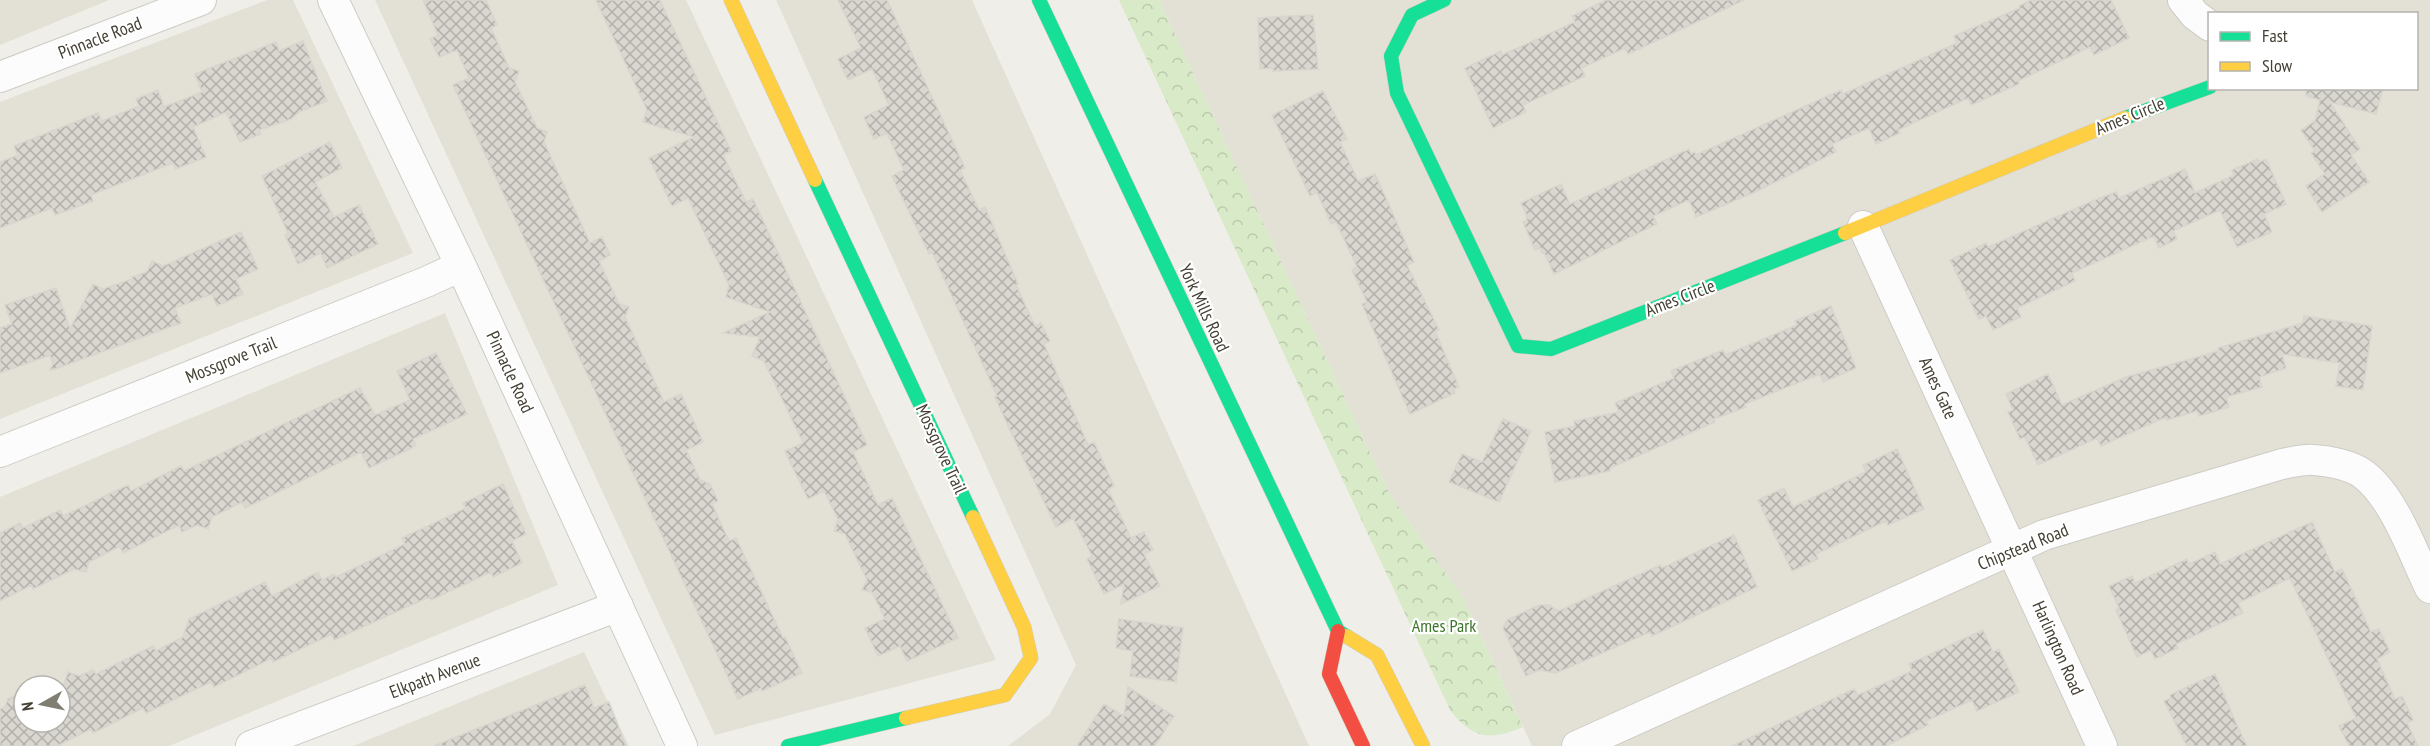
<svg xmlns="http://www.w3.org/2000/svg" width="2430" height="746" viewBox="0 0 2430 746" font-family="'PT Sans Narrow',sans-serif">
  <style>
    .residential { fill: #e3e1d5; fill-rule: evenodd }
    .forest { fill: url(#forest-crowns) }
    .building { fill: url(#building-cross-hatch); stroke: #d7d5ce; stroke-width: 1.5 }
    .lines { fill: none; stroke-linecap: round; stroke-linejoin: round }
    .street-casing { stroke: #cdccc5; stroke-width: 32 }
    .fast-casing { stroke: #cfccbf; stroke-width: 15 }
    .slow-casing { stroke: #cfccbf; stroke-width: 15 }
    .jam-casing { stroke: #cfccbf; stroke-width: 15 }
    .street { stroke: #fdfcfc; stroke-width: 30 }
    .fast { stroke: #16e098; stroke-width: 14 }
    .slow { stroke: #ffcf43; stroke-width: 14 }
    .jam { stroke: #f24e42; stroke-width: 14 }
    .labels { text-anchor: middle; stroke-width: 4.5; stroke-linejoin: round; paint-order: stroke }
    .street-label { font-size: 18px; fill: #454034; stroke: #fff }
    .park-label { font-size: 18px; fill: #3b7628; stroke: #fff }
  </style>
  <defs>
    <pattern id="forest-crowns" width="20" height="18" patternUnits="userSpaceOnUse" patternTransform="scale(1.5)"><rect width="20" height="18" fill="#d8eac8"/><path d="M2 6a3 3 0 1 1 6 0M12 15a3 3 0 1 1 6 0" fill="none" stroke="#bbcaac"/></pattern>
    <pattern id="building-cross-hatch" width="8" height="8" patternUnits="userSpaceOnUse" patternTransform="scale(1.5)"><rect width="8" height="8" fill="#d9d7d0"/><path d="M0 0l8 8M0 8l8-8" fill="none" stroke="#b2b0aa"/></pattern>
  </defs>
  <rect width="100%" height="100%" fill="#efeee8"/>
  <path class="residential" d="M 0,0 L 109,0 L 0,45 Z
    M 267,0 L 293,0 L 413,253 L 0,419 L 0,102 Z
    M 375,0 L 686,0 L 996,660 L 715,735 Z
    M 776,0 L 972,0 L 1309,746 L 1008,746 L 1050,714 L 1076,665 Z
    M 1159,0 L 2430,0 L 2430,746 L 1532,746 L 1464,599 L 1389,493 ZM 2210,14 L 2416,14 L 2416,88 L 2210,88 Z
    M 445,313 L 558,585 L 169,746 L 0,746 L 0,497 ZM 24,686 L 60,686 L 60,722 L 24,722 Z
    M 584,652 L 629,746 L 353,746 Z"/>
  <path class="forest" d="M 1119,0 L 1159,0 L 1389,493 L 1464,599 L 1523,727 C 1489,741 1473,739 1450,710 Z"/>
  <path class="building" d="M 423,0 L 486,0 L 497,25 L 491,28 L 509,68 L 519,71 L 515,82 L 537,128 L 547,132 L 544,142 L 590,243 L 602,237 L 610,255 L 599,261 L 619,304 L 629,307 L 625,317 L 664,402 L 681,394 L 703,442 L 686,450 L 700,480 L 710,484 L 718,501 L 712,504 L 729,541 L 736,538 L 783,638 L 785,637 L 802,673 L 762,691 L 761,688 L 738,699 L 453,85 L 469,78 L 457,50 L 439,57 L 430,39 L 438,35 Z
    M 596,0 L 660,0 L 731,151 L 723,155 L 746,202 L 753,199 L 867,445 L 853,452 L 878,505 L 892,498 L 958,638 L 907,661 L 900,646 L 878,656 L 865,628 L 885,619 L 872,592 L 862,590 L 867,580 L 845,534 L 834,531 L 838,519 L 824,491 L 808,499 L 785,451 L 803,443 L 764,361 L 752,356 L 760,337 L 723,333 L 770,312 L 726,297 L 729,285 L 688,198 L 672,206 L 649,158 L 694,137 L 643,122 L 647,110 Z
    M 838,0 L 887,0 L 965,168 L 960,170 L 979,210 L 985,207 L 1018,284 L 1016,285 L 1035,326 L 1041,323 L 1050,341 L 1044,344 L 1088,445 L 1094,442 L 1114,486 L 1108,489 L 1131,538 L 1144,532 L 1153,550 L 1144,554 L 1160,586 L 1121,604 L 1124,584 L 1104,594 L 1087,559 L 1092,556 L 1073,518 L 1056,527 L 1010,430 L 995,397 L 997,396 L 932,252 L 929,254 L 892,176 L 904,170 L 887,133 L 874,139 L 864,117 L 889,105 L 872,69 L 848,80 L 838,59 L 861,48 Z
    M 1606,0 L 1744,0 L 1628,54 L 1625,48 L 1581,68 L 1585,76 L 1523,105 L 1526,112 L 1493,128 L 1465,68 L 1501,51 L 1502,55 L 1575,22 L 1572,16 Z
    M 2031,0 L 2111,0 L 2129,38 L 2094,55 L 2090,47 L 2018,81 L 2019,84 L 1971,105 L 1968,98 L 1898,130 L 1900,133 L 1876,144 L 1869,128 L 1832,144 L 1836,152 L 1755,192 L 1696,217 L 1689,200 L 1653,216 L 1657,224 L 1554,274 L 1544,252 L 1542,253 L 1540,248 L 1535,250 L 1523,222 L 1527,220 L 1526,214 L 1521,203 L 1561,184 L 1570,204 L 1689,149 L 1691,154 L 1695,152 L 1696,155 L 1841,90 L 1843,94 L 1957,43 L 1954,36 L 2020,8 L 2019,6 Z
    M 1313,15 L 1318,69 L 1273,71 L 1273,68 L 1260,69 L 1258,18 Z
    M 303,41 L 327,101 L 299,112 L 291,119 L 259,130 L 261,134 L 240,142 L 226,112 L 193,127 L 206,157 L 176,169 L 173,163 L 91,195 L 93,201 L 55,215 L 52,208 L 0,228 L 0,162 L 18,155 L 14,146 L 98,113 L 102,121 L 139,106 L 136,99 L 158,90 L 164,107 L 202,92 L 195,74 L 276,42 L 279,51 Z
    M 2306,88 L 2383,88 L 2376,114 L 2330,102 L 2360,149 L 2351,155 L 2369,182 L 2322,212 L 2306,186 L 2325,174 L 2311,153 L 2315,151 L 2301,130 L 2315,121 L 2320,100 L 2306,96 Z
    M 1323,91 L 1347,139 L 1340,142 L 1358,181 L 1375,174 L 1386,198 L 1414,262 L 1407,265 L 1439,330 L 1435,331 L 1459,387 L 1454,389 L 1455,393 L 1410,414 L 1362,304 L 1367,302 L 1352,270 L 1357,267 L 1336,222 L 1331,224 L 1317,192 L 1310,196 L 1272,115 Z
    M 330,142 L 342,168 L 315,182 L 334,217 L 359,205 L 378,244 L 327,268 L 321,253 L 298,264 L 285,235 L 288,233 L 262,176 Z
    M 2258,159 L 2260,162 L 2266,159 L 2286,204 L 2264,214 L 2272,232 L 2237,247 L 2220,210 L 2173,231 L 2177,239 L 2159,248 L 2154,236 L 2072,273 L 2075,281 L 2017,308 L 2021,317 L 1993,330 L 1986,316 L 1979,319 L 1950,260 L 1986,243 L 1988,247 L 2090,202 L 2116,192 L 2119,198 L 2185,169 L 2195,193 L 2234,175 L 2232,170 Z
    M 241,232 L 258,269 L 236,279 L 243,294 L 217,306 L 212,294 L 175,308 L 181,323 L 55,369 L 50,370 L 53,364 L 50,355 L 0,373 L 0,328 L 12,324 L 5,305 L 56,288 L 70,329 L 93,284 L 103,289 L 132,279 L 132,277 L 147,272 L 152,261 L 163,266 Z
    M 1831,306 L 1856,368 L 1823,382 L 1820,374 L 1745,404 L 1746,407 L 1714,419 L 1715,422 L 1610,468 L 1610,471 L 1555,482 L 1545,432 L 1575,426 L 1574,421 L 1619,412 L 1615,403 L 1674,378 L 1671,371 L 1723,350 L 1725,355 L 1797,325 L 1795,321 Z
    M 2304,316 L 2372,326 L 2363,390 L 2336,386 L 2340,363 L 2282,354 L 2286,368 L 2259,377 L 2262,387 L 2226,397 L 2229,407 L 2199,416 L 2197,411 L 2167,420 L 2166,417 L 2101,446 L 2097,438 L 2038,465 L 2025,437 L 2020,439 L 2008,412 L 2013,410 L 2006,394 L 2048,374 L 2062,405 L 2126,377 L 2219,351 L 2218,348 L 2303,323 Z
    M 436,353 L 467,414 L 413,439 L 416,445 L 410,449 L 369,468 L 361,452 L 245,508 L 242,502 L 212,517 L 208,529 L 197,525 L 182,532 L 179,525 L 123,553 L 120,546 L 89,562 L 86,572 L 74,569 L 33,589 L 32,585 L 0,601 L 0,533 L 20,523 L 23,528 L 60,510 L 63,516 L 128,485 L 131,491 L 181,466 L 184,471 L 360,388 L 375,415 L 410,400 L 397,371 Z
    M 1503,419 L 1531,431 L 1499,502 L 1449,482 L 1462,454 L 1482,462 Z
    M 1897,449 L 1924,509 L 1888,525 L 1886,521 L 1816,554 L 1818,559 L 1792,571 L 1758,500 L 1784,488 L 1793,507 L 1866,472 L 1863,465 Z
    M 503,484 L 526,534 L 512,541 L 522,563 L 493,577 L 491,572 L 431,600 L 429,597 L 334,640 L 332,634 L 273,662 L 272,658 L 214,687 L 211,682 L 146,713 L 143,708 L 93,733 L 91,729 L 57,746 L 0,746 L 0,709 L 5,707 L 8,699 L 24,692 L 24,722 L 60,722 L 59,686 L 64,684 L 68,672 L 79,676 L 93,670 L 96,674 L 153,646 L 156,651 L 183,637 L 189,619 L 265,582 L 272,596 L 318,572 L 322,580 L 334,574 L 336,577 L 405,544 L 402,538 L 466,508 L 463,503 Z
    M 2312,522 L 2335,572 L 2342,569 L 2371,632 L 2379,629 L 2390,652 L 2377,659 L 2395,699 L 2402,696 L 2413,720 L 2407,723 L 2418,746 L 2349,746 L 2339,726 L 2356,718 L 2290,578 L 2238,603 L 2243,613 L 2176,644 L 2178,648 L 2155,659 L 2151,650 L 2137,657 L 2116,610 L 2119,608 L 2109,586 L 2132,576 L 2135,583 L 2187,559 L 2189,564 L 2215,552 L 2220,564 Z
    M 1734,535 L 1757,587 L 1652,636 L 1650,632 L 1556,673 L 1539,670 L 1526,676 L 1503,628 L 1507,620 L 1539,605 L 1549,605 L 1559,611 L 1660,565 L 1662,568 Z
    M 1119,619 L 1183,628 L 1176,682 L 1130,676 L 1133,651 L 1116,648 Z
    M 1983,630 L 1993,652 L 1999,649 L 2019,692 L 1977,711 L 1972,700 L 1926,721 L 1928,725 L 1886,746 L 1732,746 L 1854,689 L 1858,695 L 1912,671 L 1909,664 Z
    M 2215,674 L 2236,723 L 2247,746 L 2187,746 L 2164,701 L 2171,698 L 2170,695 Z
    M 585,685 L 594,708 L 609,702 L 626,746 L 434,746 Z
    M 1128,687 L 1174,716 L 1155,746 L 1077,746 L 1104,704 L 1124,716 Z"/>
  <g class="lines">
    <defs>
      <path id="street" d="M 333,0 L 461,266 L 682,746
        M 2183,0 L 2195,15 L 2210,26
        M 0,77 L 201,0
        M 1863,226 L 2102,746
        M 0,452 L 426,282 L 461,266
        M 251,746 L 618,606
        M 1577,746 L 2044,535 L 2282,464 C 2293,462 2304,459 2314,460 C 2329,461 2351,465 2363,474 C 2394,497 2413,553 2430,588"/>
      <path id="fast" d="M 1039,0 L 1338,631 L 1346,636
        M 1444,0 L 1412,15 L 1391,56 L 1397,93 L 1518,346 L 1551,349 L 1845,233
        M 2125,118 L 2210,87
        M 815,180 L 973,517
        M 788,746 L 906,718"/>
      <path id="slow" d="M 731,0 L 815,180
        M 1845,233 L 2125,118
        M 1346,636 L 1377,655 L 1423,746
        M 906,718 L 1005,695 L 1031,658 L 1024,627 L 973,517"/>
      <path id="jam" d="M 1338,631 L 1329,674 L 1363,746"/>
    </defs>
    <use href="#street" class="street-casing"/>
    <use href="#fast" class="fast-casing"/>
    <use href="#slow" class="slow-casing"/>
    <use href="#jam" class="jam-casing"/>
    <use href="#street" class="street"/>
    <use href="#fast" class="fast"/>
    <use href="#slow" class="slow"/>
    <use href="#jam" class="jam"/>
  </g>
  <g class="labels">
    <g class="street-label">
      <text transform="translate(100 38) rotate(-21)" y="6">Pinnacle Road</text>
      <text transform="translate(2130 116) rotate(-22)" y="6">Ames Circle</text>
      <text transform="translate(1680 298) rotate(-21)" y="6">Ames Circle</text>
      <text transform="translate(1204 308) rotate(65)" y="6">York Mills Road</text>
      <text transform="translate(231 360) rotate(-22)" y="6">Mossgrove Trail</text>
      <text transform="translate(510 372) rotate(65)" y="6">Pinnacle Road</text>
      <text transform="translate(1938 388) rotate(65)" y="6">Ames Gate</text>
      <text transform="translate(941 449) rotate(65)" y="6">Mossgrove Trail</text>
      <text transform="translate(2023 547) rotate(-22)" y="6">Chipstead Road</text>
      <text transform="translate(2058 648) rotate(66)" y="6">Harlington Road</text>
      <text transform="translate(435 676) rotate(-21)" y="6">Elkpath Avenue</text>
    </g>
    <g class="park-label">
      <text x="1444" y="632">Ames Park</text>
    </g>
  </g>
  <rect x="2208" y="12" width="210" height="78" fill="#ffffff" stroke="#b5b3ae" stroke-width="1.5"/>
  <rect x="2220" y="32" width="30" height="9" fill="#16e098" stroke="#b5b3ae" stroke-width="1.5"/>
  <text x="2262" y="42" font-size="18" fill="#454034">Fast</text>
  <rect x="2220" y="62" width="30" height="9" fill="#ffcf43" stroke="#b5b3ae" stroke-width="1.5"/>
  <text x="2262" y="72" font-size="18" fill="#454034">Slow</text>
  <g transform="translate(42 704) rotate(261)"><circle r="28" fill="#ffffff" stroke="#b5b3ae" stroke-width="1.5"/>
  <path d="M0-4.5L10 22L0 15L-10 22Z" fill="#807d73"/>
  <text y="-9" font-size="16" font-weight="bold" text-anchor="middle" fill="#454034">N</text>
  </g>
</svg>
